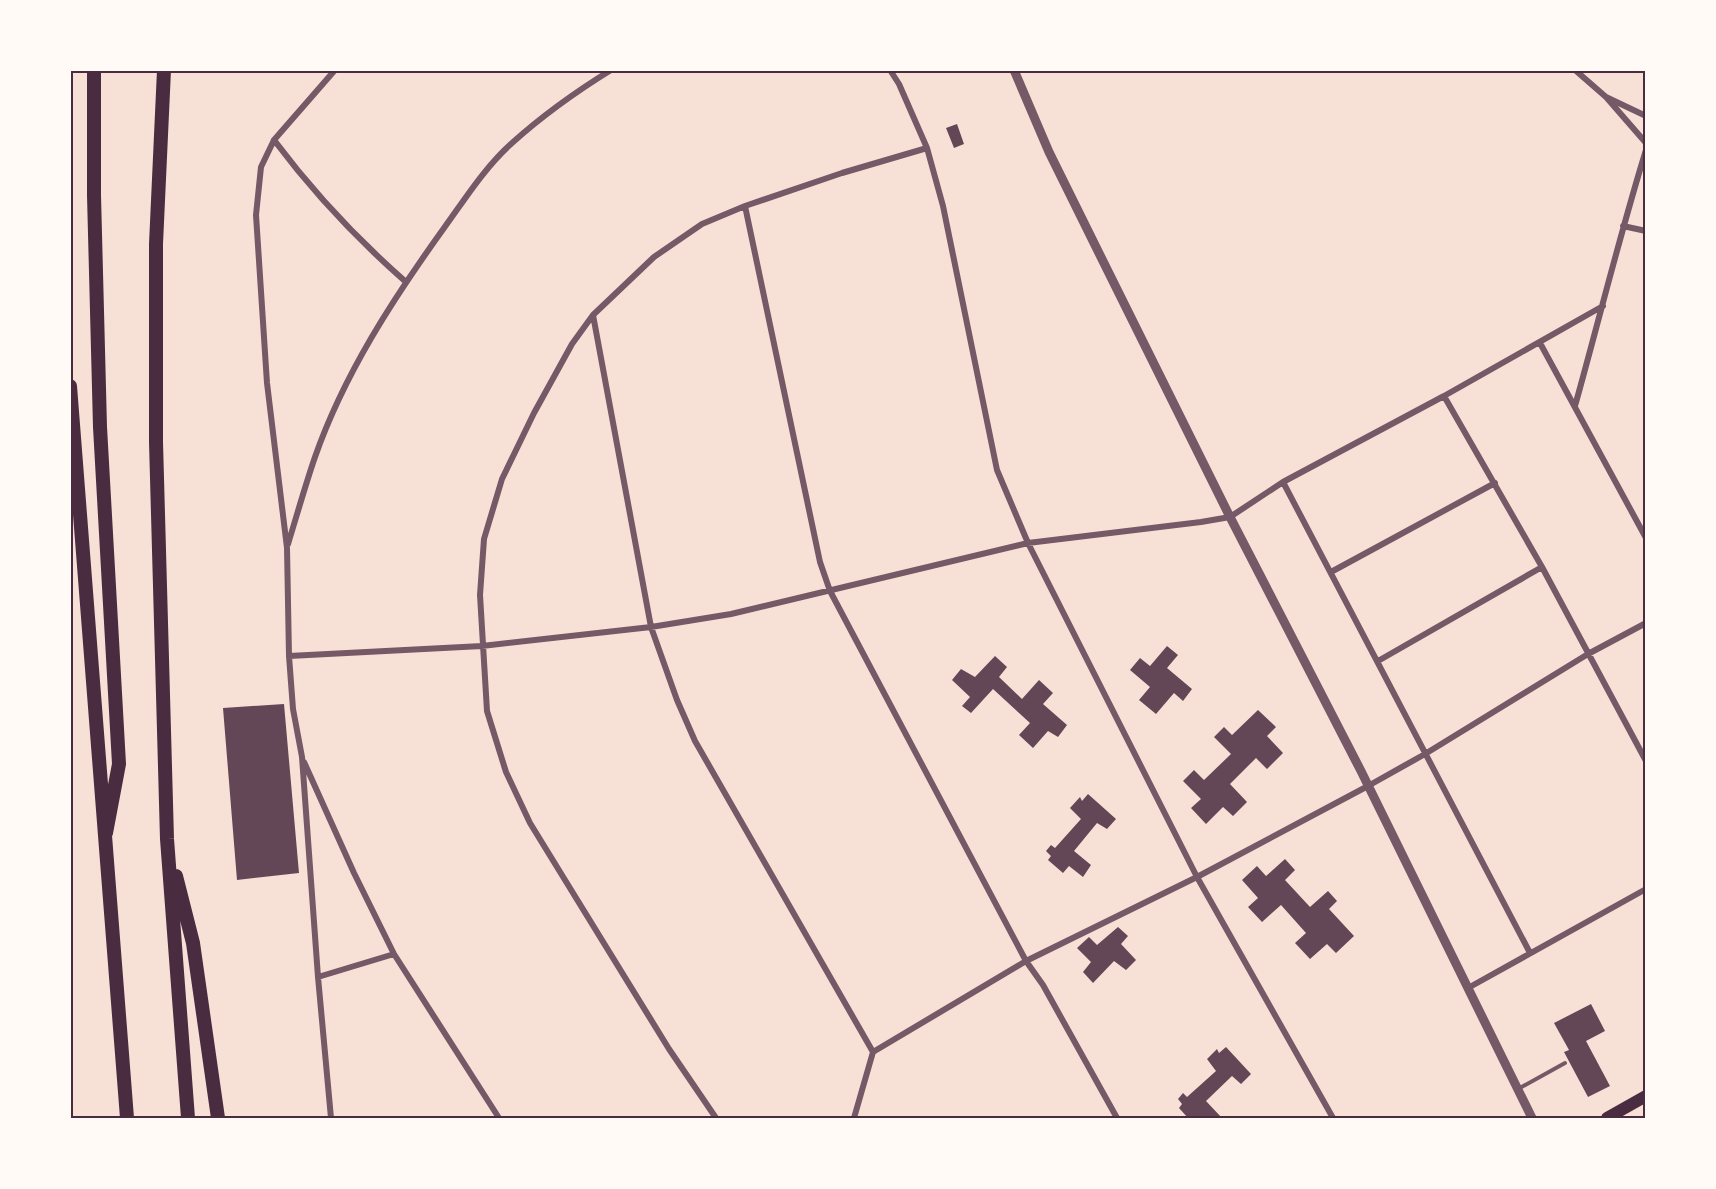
<svg xmlns="http://www.w3.org/2000/svg" width="1716" height="1189" viewBox="0 0 1716 1189" font-family="'Roboto Condensed',sans-serif">
  <style>
    .building { fill: #644757 }
    .lines { fill: none; stroke-linecap: round; stroke-linejoin: round }
    .service { stroke: #755966; stroke-width: 4 }
    .minor { stroke: #755966; stroke-width: 6 }
    .tertiary { stroke: #755966; stroke-width: 9 }
    .primary { stroke: #4a2c40; stroke-width: 12 }
    .motorway { stroke: #4a2c40; stroke-width: 14 }
    .neatline { fill: none; stroke: #4a2c40; stroke-width: 2 }
  </style>
  <rect width="100%" height="100%" fill="#f7e1d7"/>
  <path class="building" d="M 957,124 L 964,144 L 954,148 L 946,128 Z
    M 1167,646 L 1178,655 L 1167,668 L 1192,689 L 1183,701 L 1174,693 L 1156,714 L 1139,700 L 1150,687 L 1130,670 L 1140,658 L 1150,666 Z
    M 995,656 L 1007,667 L 999,677 L 1022,699 L 1039,680 L 1053,693 L 1043,704 L 1067,725 L 1058,737 L 1048,731 L 1033,748 L 1019,735 L 1030,723 L 993,689 L 971,713 L 962,706 L 970,697 L 952,680 L 961,669 L 975,677 Z
    M 284,704 L 299,873 L 237,880 L 223,708 Z
    M 1258,710 L 1276,727 L 1267,736 L 1283,753 L 1267,769 L 1256,758 L 1230,784 L 1247,802 L 1233,816 L 1223,807 L 1206,824 L 1191,808 L 1201,799 L 1183,781 L 1194,770 L 1204,780 L 1231,754 L 1214,737 L 1224,727 L 1232,735 Z
    M 1088,794 L 1116,819 L 1107,829 L 1097,823 L 1074,851 L 1091,865 L 1083,877 L 1069,866 L 1063,873 L 1048,860 L 1051,856 L 1046,851 L 1051,845 L 1055,848 L 1081,819 L 1070,808 L 1080,797 L 1082,801 Z
    M 1285,859 L 1295,870 L 1285,880 L 1310,907 L 1328,891 L 1337,901 L 1329,909 L 1354,936 L 1336,953 L 1327,944 L 1310,959 L 1295,943 L 1306,933 L 1281,905 L 1262,922 L 1248,907 L 1258,898 L 1242,880 L 1257,866 L 1266,876 Z
    M 1118,927 L 1128,936 L 1121,944 L 1136,960 L 1126,970 L 1114,961 L 1093,983 L 1083,972 L 1091,962 L 1077,948 L 1089,937 L 1097,945 Z
    M 1591,1004 L 1605,1031 L 1586,1041 L 1610,1086 L 1588,1097 L 1564,1052 L 1569,1050 L 1554,1023 Z
    M 1226,1047 L 1251,1074 L 1241,1084 L 1232,1076 L 1206,1101 L 1222,1118 L 1201,1118 L 1199,1116 L 1196,1118 L 1188,1118 L 1179,1108 L 1182,1104 L 1178,1099 L 1183,1093 L 1187,1097 L 1216,1071 L 1207,1059 L 1217,1049 L 1219,1053 Z"/>
  <g class="lines">
    <path class="service" d="M 1518,1089 L 1565,1063"/>
    <path class="minor" d="M 890,70 L 899,84 L 927,148 L 943,206 L 997,470 L 1028,543 L 1197,877 L 1333,1118
      M 1575,70 L 1606,97
      M 1646,116 L 1606,97 L 1646,143
      M 274,140 C 313,192 357,239 406,282
      M 745,206 L 820,562 L 830,591 L 1026,961 L 1043,985 L 1117,1118
      M 1623,226 L 1646,231
      M 593,315 L 651,627 L 677,700 L 695,741 L 873,1052
      M 1540,343 L 1646,538
      M 1444,396 L 1542,567 L 1646,761
      M 1575,406 C 1599,320 1620,234 1646,150
      M 1283,482 L 1530,953
      M 288,544 C 297,515 305,486 315,457 C 344,374 393,299 444,228 C 465,199 485,167 512,143 C 542,116 577,91 611,70
      M 1331,572 L 1495,483
      M 289,656 L 482,646 L 651,627 L 731,614 L 1028,543 L 1201,522 L 1230,517 L 1283,482 L 1444,396 L 1603,306
      M 1378,661 L 1542,567
      M 304,762 L 354,873 L 394,954 L 499,1118
      M 318,977 L 394,954
      M 1468,988 L 1646,889
      M 331,1118 L 318,977 L 302,757 L 293,709 L 289,656 L 287,548 L 267,383 L 256,215 L 261,167 L 274,140 L 335,70
      M 716,1118 L 669,1049 L 565,880 L 530,823 L 506,772 L 487,711 L 480,595 L 484,539 L 502,479 L 534,413 L 572,344 L 593,315 L 654,257 L 702,224 L 745,206 L 842,173 L 927,148
      M 854,1118 L 873,1052 L 1026,961 L 1197,877 L 1368,786 L 1425,754 L 1588,654 L 1646,623"/>
    <path class="tertiary" d="M 1014,70 L 1049,152 L 1094,243 L 1230,517 L 1361,771 L 1532,1118"/>
    <path class="primary" d="M 1607,1118 L 1646,1096"/>
    <path class="motorway" d="M 94,70 L 94,195 L 100,427 L 119,764 L 106,833
      M 164,70 L 156,244 L 156,442 L 167,839 L 188,1118
      M 70,386 L 127,1118
      M 176,876 L 193,943 L 218,1118"/>
  </g>
  <rect width="1716" height="1189" fill="none" stroke="#fffaf5" stroke-width="144"/>
  <rect x="72" y="72" width="1572" height="1045" class="neatline"/>
</svg>
